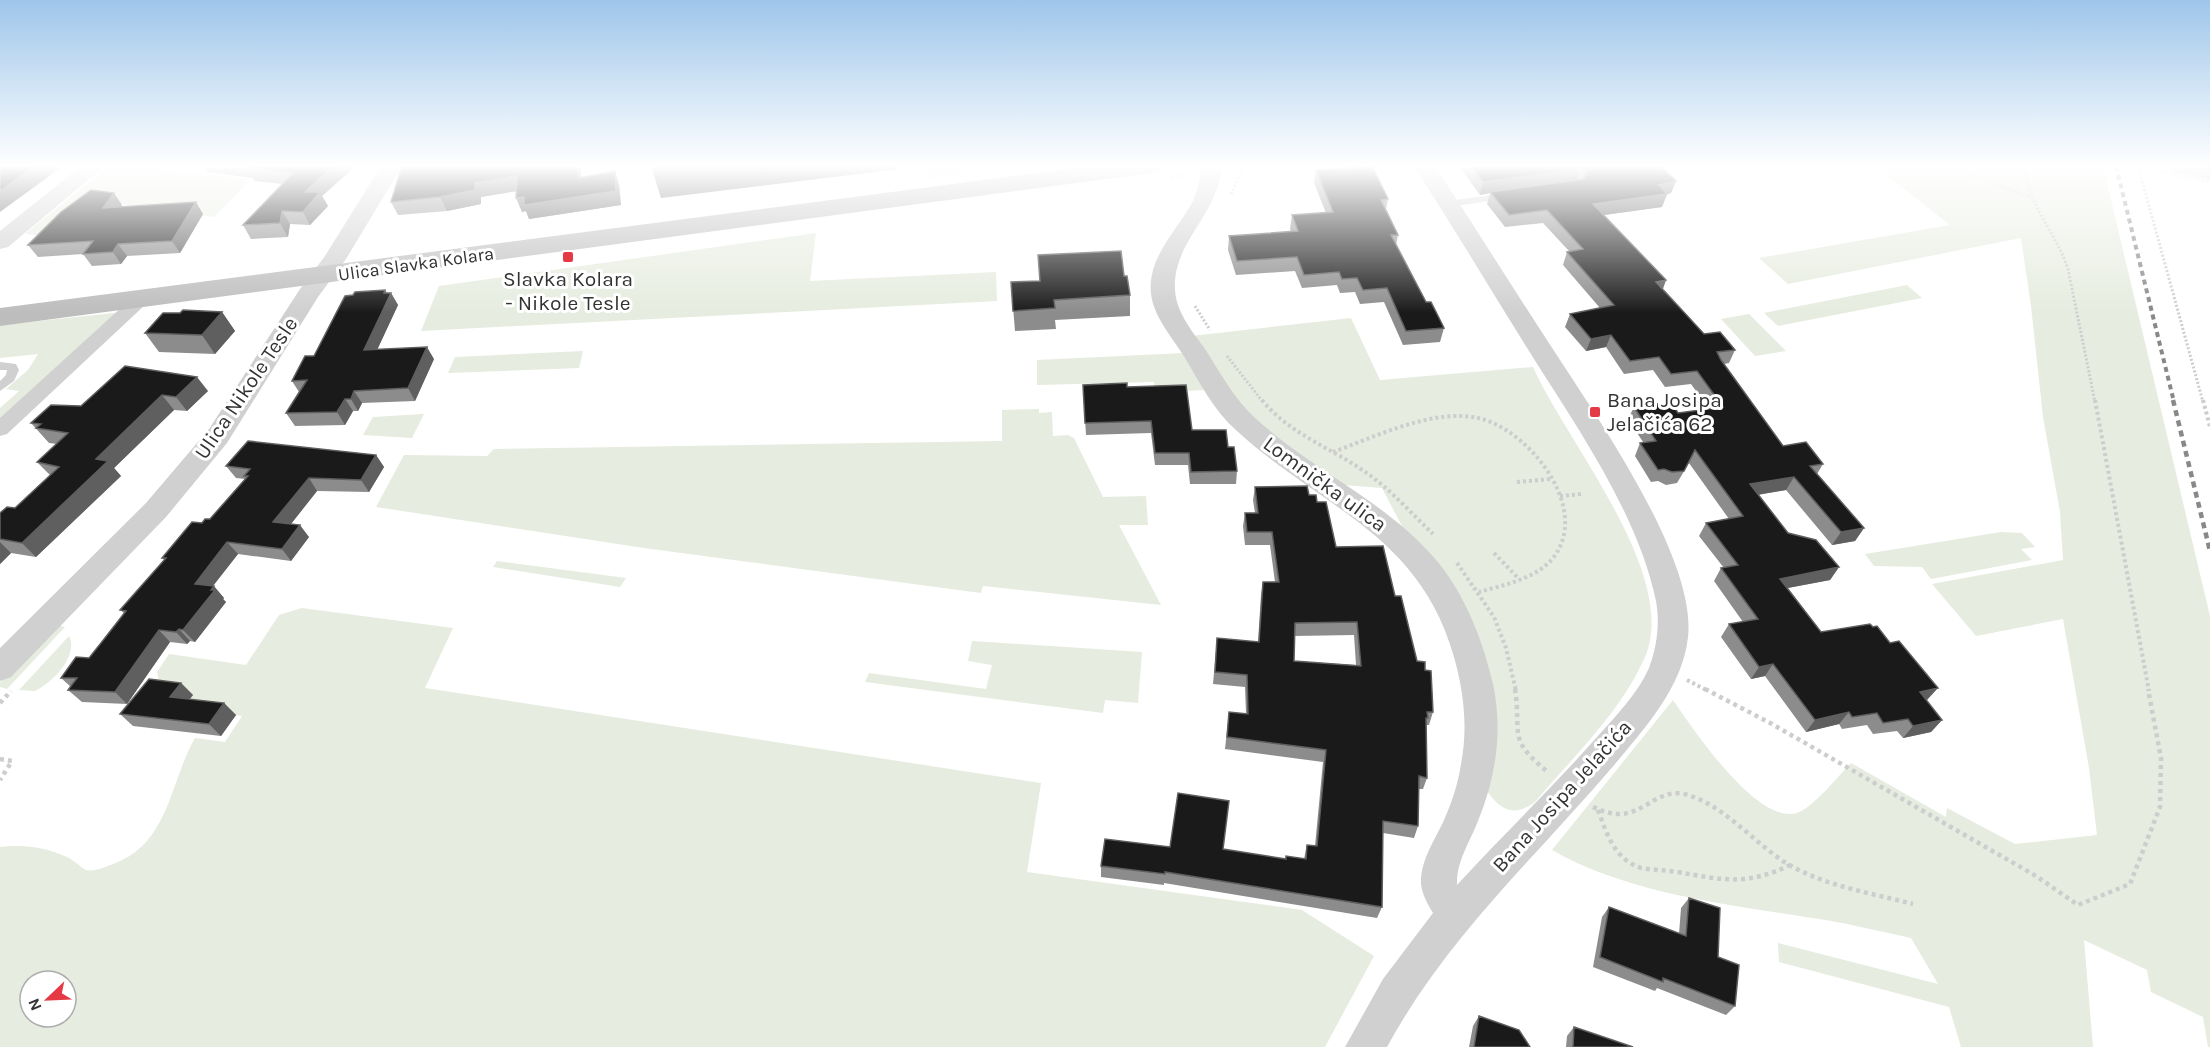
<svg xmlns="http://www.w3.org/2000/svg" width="2210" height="1047" viewBox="0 0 2210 1047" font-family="Karla,sans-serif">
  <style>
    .green { fill: #e6ecdf; fill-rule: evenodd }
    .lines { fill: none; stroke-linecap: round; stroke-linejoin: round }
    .path-far2 { stroke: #cdcdcd; stroke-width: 3; stroke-dasharray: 2 2; stroke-linecap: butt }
    .path-far1 { stroke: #cdcdcd; stroke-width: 4; stroke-dasharray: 3 3; stroke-linecap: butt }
    .path { stroke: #cdcdcd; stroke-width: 4.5; stroke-dasharray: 4 4; stroke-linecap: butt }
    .service { fill: #d0d0d0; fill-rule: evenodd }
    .pedestrian { fill: #d0d0d0; fill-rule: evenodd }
    .minor { fill: #d0d0d0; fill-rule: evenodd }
    .secondary { fill: #bdbdbd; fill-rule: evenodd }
    .rail-far1 { stroke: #888; stroke-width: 4; stroke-dasharray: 5 4; stroke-linecap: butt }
    .rail { stroke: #888; stroke-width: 4.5; stroke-dasharray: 6 4.5; stroke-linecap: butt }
    .path-bridge { stroke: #cdcdcd; stroke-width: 3; stroke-dasharray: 2 2; stroke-linecap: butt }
    .wall { fill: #8c8c8c; fill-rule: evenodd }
    .shaded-wall { fill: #5f5f5f }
    .building { fill: #1a1a1a; stroke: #5f5f5f; stroke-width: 1.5; fill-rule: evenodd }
    .poi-dot { fill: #e63946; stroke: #fff; stroke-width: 2 }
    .labels { text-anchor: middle; stroke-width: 6; stroke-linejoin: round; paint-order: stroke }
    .far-street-label { font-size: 18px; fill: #333; stroke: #fff }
    .poi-label { font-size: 21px; fill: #333; stroke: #fff }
    .street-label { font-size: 21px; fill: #333; stroke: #fff }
  </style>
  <rect width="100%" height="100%" fill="#fff"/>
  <path class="green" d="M 109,166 L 133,166 L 251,180 L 214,217 L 80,198 L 45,236 L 25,234 Z
    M 922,166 L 999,166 L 1000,169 L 930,178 Z
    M 1875,166 L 1943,166 L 1961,172 L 1962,170 L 1952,166 L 2103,166 L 2210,616 L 2210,1047 L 2208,1047 L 2203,1017 L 2151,992 L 2147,970 L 2084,940 L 2093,1047 L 1961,1047 L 1949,1007 L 1779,962 L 1778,943 L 1938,984 L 1911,938 C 1883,932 1854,925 1826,920 C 1737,906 1630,895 1552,850 L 1673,700 C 1693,729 1757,825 1797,813 C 1814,807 1838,776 1851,763 L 1946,817 L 1947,808 L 2015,844 L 2097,835 L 2089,768 L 2063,619 L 1976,636 L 1932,584 L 2063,560 L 2060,512 L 2043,417 L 2031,306 L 2021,238 L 1788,284 L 1759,258 L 1950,225 Z
    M 816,233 L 810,281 L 996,272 L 997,301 L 421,331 L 439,286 Z
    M 1907,285 L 1922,298 L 1778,326 L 1764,313 Z
    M 114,313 L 117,314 L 0,423 L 0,408 L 19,391 L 6,389 L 28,370 L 38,354 L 0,358 L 0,325 Z
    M 1749,314 L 1786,351 L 1755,356 L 1721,319 Z
    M 1351,318 L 1380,380 L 1533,367 C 1565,440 1680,575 1645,657 C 1621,712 1573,757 1535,802 C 1514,817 1501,811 1487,791 L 1495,734 L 1405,532 L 1382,488 L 1343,485 L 1250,419 L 1191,336 Z
    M 583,351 L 579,368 L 448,373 L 455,357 Z
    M 1184,353 L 1207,390 L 1155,392 L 1154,382 L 1037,385 L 1037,360 Z
    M 1039,409 L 1039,413 L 1052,412 L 1053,436 L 1068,435 L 1074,438 L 1103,497 L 1146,496 L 1148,525 L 1119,525 L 1161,605 L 983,586 L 981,593 L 644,548 L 376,507 L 404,455 L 487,456 L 494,449 L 1002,441 L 1002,410 Z
    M 424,414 L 412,438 L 363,435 L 373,417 Z
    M 2001,532 L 2022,533 L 2035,547 L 2021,549 L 2032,560 L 1931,579 L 1922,567 L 1874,566 L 1865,554 Z
    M 497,561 L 626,578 L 620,587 L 493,567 Z
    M 302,608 L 453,628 L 425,688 L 1041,783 L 1027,872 L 1302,910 L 1374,956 L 1325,1047 L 0,1047 L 0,847 C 23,844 46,847 67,857 C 74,860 80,867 86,870 C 95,872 105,867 113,864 C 169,844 169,784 195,738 L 225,742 L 242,716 L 182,709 L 192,695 L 161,691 L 157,672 L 169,654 L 246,665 L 279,615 ZM 30,981 L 66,981 L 66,1017 L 30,1017 Z
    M 55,625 L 65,627 L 7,689 L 0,687 L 0,682 Z
    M 69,636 C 79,656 52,683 35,691 L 19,690 Z
    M 972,641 L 1142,652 L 1138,703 L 1105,700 L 1103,713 L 865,682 L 869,673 L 986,689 L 992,665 L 968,661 Z"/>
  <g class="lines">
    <path class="path-far2" d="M 1948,166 L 2030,197
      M 2024,166 C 2028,206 2056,232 2068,269 L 2095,402
      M 2138,166 L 2203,402
      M 1171,177 L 1187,175
      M 1231,194 L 1244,166
      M 1195,306 L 1210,330
      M 1227,356 L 1263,402"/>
    <path class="path-far1" d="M 1262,400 C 1289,434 1334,449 1368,474 C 1392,491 1412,514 1433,534
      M 2095,400 L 2149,691
      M 2203,400 L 2210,427
      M 1333,452 C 1375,437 1433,408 1478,418 C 1529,429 1592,509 1553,558 C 1536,579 1503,585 1479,592
      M 1517,482 L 1551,479
      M 1560,496 L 1582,494
      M 1494,553 L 1519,579
      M 1457,563 L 1494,617 L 1506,648 L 1516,691
      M 1687,680 L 1708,691"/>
    <path class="path" d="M 1515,689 C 1522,736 1506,738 1549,773
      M 1705,689 L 1772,724 L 2036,876 L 2078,905 L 2130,884 L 2160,807 L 2161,758 L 2148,689
      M 0,703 L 11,691
      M 0,759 L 12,761 L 0,780
      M 1593,807 C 1602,811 1610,814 1619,814 C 1645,814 1660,786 1688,795 C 1726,807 1753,842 1786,863 C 1824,886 1871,893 1913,904
      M 1598,810 C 1607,834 1614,859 1641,868 C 1653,870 1665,870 1678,872 C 1722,880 1747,886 1790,865"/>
    <path class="service" d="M 1505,193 L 1510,196 L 1509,198 L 1449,207 L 1444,204 L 1449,201 Z
      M 0,362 L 16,364 L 19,370 L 14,381 L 0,391 L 0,381 L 6,375 L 7,370 L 0,370 Z"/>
    <path class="pedestrian" d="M 140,295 L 146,296 L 149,300 L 146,304 L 7,434 L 0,436 L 0,418 L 134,296 Z"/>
    <path class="minor" d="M 81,166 L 105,166 L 8,247 L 0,249 L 0,231 Z
      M 381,166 L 402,166 L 346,259 L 318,297 L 227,443 L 166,517 L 11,677 L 0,681 L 0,648 L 146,503 L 209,429 L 300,289 L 325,256 Z
      M 1201,166 L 1222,166 C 1218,216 1172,242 1175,290 C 1176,311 1191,330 1203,346 C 1219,370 1232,396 1253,416 C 1307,467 1377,496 1428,551 C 1462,586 1482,637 1493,684 C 1503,731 1496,777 1478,821 C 1470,842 1456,862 1457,885 C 1503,835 1552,788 1597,737 C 1616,716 1638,693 1649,668 C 1657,647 1660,623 1656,601 C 1638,515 1580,432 1534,359 C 1494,295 1455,230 1414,166 L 1435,166 C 1473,224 1509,282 1547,340 C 1591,409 1697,556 1688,637 C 1683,686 1645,728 1615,764 C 1535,858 1447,937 1387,1047 L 1345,1047 L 1383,979 L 1433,913 C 1428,905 1422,894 1421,884 C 1420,861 1435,840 1444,820 C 1452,802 1458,784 1461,764 C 1468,728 1464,693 1454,657 C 1419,533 1322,509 1237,431 C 1214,411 1200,383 1185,358 C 1173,338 1154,318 1151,294 C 1147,257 1177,231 1193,201 C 1198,190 1200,179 1201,166 Z"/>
    <path class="secondary" d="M 1092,166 L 1164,166 L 1161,171 L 1152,173 L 0,326 L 0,308 Z
      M 2168,166 L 2210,166 L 2210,180 L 2171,171 Z"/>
    <path class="rail-far1" d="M 2116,166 L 2174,402"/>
    <path class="rail" d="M 2173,400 L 2210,551"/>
    <path class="path-bridge" d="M 2136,166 L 2210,182"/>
  </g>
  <path class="wall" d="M 203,166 L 353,166 L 349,172 L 322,196 L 328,206 L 310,225 L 290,224 L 288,237 L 251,239 L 243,225 L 283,184 L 255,181 L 253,178 L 207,172 Z
    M 402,166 L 580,166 L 582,178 L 615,171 L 619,185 L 621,205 L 529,219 L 526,211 L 522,212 L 516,191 L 481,197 L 481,204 L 447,211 L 398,215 L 391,202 Z
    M 1459,166 L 1661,166 L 1676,181 L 1671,193 L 1667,194 L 1662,207 L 1604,215 L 1666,280 L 1663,289 L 1704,334 L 1735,350 L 1729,363 L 1724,364 L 1783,446 L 1823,464 L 1817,474 L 1864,528 L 1855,541 L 1832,545 L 1786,490 L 1758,495 L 1788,533 L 1839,567 L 1830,580 L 1788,588 L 1821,632 L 1927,700 L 1927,701 L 1942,720 L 1931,732 L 1903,738 L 1897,731 L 1873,734 L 1867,725 L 1842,729 L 1839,724 L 1806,732 L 1765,676 L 1751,679 L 1721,637 L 1729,624 L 1743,622 L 1714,581 L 1721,568 L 1724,568 L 1699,536 L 1706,523 L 1729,519 L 1689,463 L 1677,483 L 1666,485 L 1658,481 L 1651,482 L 1635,456 L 1640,443 L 1643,442 L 1628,419 L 1634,407 L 1678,413 L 1709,409 L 1691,384 L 1665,387 L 1653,370 L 1624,374 L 1606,347 L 1586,351 L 1565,327 L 1570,314 L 1600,308 L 1563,265 L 1567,252 L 1569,251 L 1543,223 L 1505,227 L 1487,204 L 1490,193 L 1480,195 Z
    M 1316,170 L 1388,199 L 1386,209 L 1398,235 L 1396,245 L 1426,302 L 1444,328 L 1440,342 L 1403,345 L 1384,302 L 1360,304 L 1355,292 L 1340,293 L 1337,285 L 1302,288 L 1295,271 L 1236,275 L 1228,250 L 1229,236 L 1291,232 L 1290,229 L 1292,215 L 1326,213 L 1314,183 Z
    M 122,205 L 121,207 L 203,214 L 180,253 L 127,256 L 121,264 L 92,266 L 83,254 L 38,257 L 28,245 Z
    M 1038,255 L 1124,276 L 1130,295 L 1130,316 L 1055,320 L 1056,329 L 1015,331 L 1011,282 L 1040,281 Z
    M 385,290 L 386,293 L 391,293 L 398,305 L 377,350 L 434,359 L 415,401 L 362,403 L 358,411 L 353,411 L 345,425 L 295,426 L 286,413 L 299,392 L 292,381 L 314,356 L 353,295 Z
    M 222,312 L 235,331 L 215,354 L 159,352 L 145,333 L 180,313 Z
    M 125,366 L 208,391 L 187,411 L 174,410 L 114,468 L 121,476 L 36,557 L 11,553 L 0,564 L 0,513 L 15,508 L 50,475 L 37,462 L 57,444 L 49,443 L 31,423 L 81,406 Z
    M 1083,385 L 1127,387 L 1192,430 L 1228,447 L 1237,471 L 1236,484 L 1190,484 L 1188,465 L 1155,465 L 1151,433 L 1086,435 Z
    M 376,455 L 384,467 L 369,492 L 317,491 L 291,524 L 309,537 L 291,561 L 238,554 L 213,586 L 224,598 L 223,599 L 226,602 L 195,642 L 190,641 L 187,644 L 170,642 L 127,704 L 82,702 L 68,690 L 71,687 L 61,678 L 89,658 L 101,643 L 124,613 L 120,610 L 164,560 L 162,558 L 202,523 L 210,519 L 245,479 L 236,478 L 226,466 Z
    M 1255,487 L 1309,495 L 1317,502 L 1336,547 L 1395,596 L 1417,661 L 1425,670 L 1433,712 L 1429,725 L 1426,725 L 1427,778 L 1423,789 L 1419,789 L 1418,826 L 1414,838 L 1383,833 L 1382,907 L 1377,918 L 1164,883 L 1164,885 L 1101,877 L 1101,866 L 1170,847 L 1223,849 L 1285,859 L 1286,856 L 1304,859 L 1307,845 L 1315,846 L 1323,762 L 1225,749 L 1229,712 L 1246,714 L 1245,687 L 1213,684 L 1217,638 L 1258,642 L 1261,595 L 1263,582 L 1275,582 L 1270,545 L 1245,545 L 1243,526 L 1245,513 L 1255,513 L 1253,500 ZM 1354,635 L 1356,665 L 1294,661 L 1294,636 Z
    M 181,683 L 193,695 L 189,699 L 224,703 L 236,715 L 221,736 L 133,726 L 120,714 Z
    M 1689,898 L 1718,957 L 1735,1006 L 1726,1015 L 1657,988 L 1655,991 L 1593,967 L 1602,917 L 1609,907 L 1679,934 L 1681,908 Z
    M 1479,1016 L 1530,1047 L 1469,1047 L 1473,1026 Z
    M 1574,1027 L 1633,1047 L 1566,1047 L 1567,1036 Z"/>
  <path class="shaded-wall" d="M 35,166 L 63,166 L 0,212 L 0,191 Z
    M 333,166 L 353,166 L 349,172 L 322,196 L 328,206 L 310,225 L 303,212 L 305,192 Z
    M 577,166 L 580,166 L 584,192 L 579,178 Z
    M 651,166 L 898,166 L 899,169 L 661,198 Z
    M 1580,169 L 1576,182 L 1490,192 L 1490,193 L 1480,195 L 1483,182 Z
    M 615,171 L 619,185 L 621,205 L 529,219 L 526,211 L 522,212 L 516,198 L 524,197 Z
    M 517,176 L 523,190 L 481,197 L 481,204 L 447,211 L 440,197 L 475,183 Z
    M 1676,181 L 1671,193 L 1667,194 L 1662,207 L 1589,217 L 1593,204 Z
    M 114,193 L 122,205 L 111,220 L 103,208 Z
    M 196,202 L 203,214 L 180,253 L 172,241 Z
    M 282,211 L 290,224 L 288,237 L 280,223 Z
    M 118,244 L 127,256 L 121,264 L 113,252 Z
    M 1666,280 L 1661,293 L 1656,282 Z
    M 385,290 L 389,297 L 391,293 L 398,305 L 371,363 L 364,350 Z
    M 222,312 L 235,331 L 215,354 L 202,335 Z
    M 1611,335 L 1606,347 L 1586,351 L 1591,339 Z
    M 427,347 L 434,359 L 415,401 L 408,388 Z
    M 197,377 L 208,391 L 187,411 L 176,397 Z
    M 354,391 L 362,403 L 358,411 L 351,399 Z
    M 162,395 L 174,410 L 114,468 L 121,476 L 36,557 L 22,543 L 96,459 Z
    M 345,399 L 353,411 L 345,425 L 337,412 Z
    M 376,455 L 384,467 L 369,492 L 361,480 Z
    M 1794,477 L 1786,490 L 1743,497 L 1750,484 Z
    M 309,478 L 317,491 L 283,534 L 273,522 Z
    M 300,525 L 309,537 L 291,561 L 282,549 Z
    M 1864,528 L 1855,541 L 1832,545 L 1841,532 Z
    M 0,542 L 11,553 L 0,564 Z
    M 227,542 L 238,554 L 205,596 L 195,584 Z
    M 1839,567 L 1830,580 L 1772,591 L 1780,579 Z
    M 214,586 L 224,598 L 223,599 L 226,602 L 195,642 L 183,630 Z
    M 179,629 L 190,641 L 187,644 L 176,632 Z
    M 159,630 L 170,642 L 127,704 L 115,692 Z
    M 1773,664 L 1765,676 L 1751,679 L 1759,667 Z
    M 181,683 L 193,695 L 182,709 L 170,697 Z
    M 1938,688 L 1927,700 L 1909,704 L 1920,692 Z
    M 224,703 L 236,715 L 221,736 L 209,724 Z
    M 1849,712 L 1839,724 L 1806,732 L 1815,720 Z
    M 1942,720 L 1931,732 L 1903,738 L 1913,726 Z"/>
  <path class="building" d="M 0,166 L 35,166 L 0,191 Z
    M 248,166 L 333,166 L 305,192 L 320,192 L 303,212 L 282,211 L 280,223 L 243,225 L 293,173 L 247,167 Z
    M 402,166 L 577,166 L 579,178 L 615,171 L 616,191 L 524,205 L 524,197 L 516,198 L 517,176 L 475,183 L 475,190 L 440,197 L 391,202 Z
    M 1372,166 L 1388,199 L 1381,200 L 1398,235 L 1391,235 L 1426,302 L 1431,302 L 1444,328 L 1406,331 L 1387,288 L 1363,290 L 1357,278 L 1342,279 L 1339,272 L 1304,275 L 1297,257 L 1237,261 L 1229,236 L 1298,231 L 1292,215 L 1333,212 L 1316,170 Z
    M 1471,166 L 1661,166 L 1676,181 L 1659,185 L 1667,194 L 1593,204 L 1666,280 L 1656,282 L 1704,334 L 1720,332 L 1735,350 L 1717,352 L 1721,360 L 1783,446 L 1806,442 L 1823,464 L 1810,466 L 1864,528 L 1841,532 L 1794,477 L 1750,484 L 1788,533 L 1816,540 L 1839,567 L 1780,579 L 1821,632 L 1870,624 L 1873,627 L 1877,626 L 1890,643 L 1899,641 L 1938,688 L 1920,692 L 1942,720 L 1913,726 L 1908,719 L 1883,723 L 1877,713 L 1852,717 L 1849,712 L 1815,720 L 1773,664 L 1759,667 L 1729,624 L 1758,619 L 1721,568 L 1738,565 L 1706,523 L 1743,516 L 1695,450 L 1684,471 L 1672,472 L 1664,469 L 1658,470 L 1640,443 L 1656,441 L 1634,407 L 1671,402 L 1678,413 L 1723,407 L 1697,371 L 1671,374 L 1659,357 L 1630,361 L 1611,335 L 1591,339 L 1570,314 L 1614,305 L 1567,252 L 1583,249 L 1547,210 L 1509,215 L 1490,192 L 1584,179 L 1586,171 L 1580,169 L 1483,182 Z
    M 91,190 L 114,193 L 103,208 L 196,202 L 172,241 L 118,244 L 113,252 L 83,254 L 93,241 L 28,245 L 61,212 Z
    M 1121,251 L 1124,276 L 1127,276 L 1130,295 L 1054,300 L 1055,308 L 1013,311 L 1011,282 L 1040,281 L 1038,255 Z
    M 385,290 L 384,293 L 391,293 L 364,350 L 427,347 L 408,388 L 354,391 L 351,399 L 345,399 L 337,412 L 286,413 L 307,380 L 292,381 L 305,356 L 314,356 L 345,296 L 353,295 L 355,292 Z
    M 183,310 L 222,312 L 202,335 L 145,333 L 163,313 L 180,313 Z
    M 125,366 L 197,377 L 176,397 L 162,395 L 96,459 L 108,461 L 22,543 L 0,539 L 0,513 L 7,507 L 15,508 L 59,467 L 37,462 L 68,433 L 36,428 L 41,424 L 31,423 L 51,405 L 81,406 Z
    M 1127,383 L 1127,387 L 1186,385 L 1192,430 L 1226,430 L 1228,447 L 1234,447 L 1237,471 L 1191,472 L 1189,453 L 1155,453 L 1151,421 L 1085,423 L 1083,385 Z
    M 248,441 L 376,455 L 361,480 L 309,478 L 273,522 L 300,525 L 282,549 L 227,542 L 195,584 L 214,586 L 211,590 L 215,590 L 183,630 L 179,629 L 176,632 L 159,630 L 115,692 L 68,690 L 77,678 L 61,678 L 76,657 L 89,658 L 101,643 L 126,611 L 120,610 L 166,558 L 162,558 L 192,522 L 202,523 L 205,519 L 210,519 L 248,476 L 244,476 L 250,469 L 226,466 Z
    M 1307,486 L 1309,495 L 1316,495 L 1317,502 L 1326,502 L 1336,547 L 1383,546 L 1395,596 L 1401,596 L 1417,661 L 1425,662 L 1425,670 L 1431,671 L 1433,712 L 1427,712 L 1428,718 L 1426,718 L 1427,778 L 1419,776 L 1418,826 L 1383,821 L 1382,907 L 1165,872 L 1165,874 L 1101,866 L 1105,839 L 1170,847 L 1178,793 L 1229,801 L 1223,849 L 1286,859 L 1286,856 L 1306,859 L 1307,845 L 1317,846 L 1326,750 L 1227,737 L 1229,712 L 1248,714 L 1247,675 L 1215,672 L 1217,638 L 1259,642 L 1263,582 L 1279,582 L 1272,532 L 1247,532 L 1245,513 L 1258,513 L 1255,487 ZM 1357,622 L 1361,666 L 1294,661 L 1295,623 Z
    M 149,679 L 181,683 L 170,697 L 224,703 L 209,724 L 120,714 Z
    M 1689,898 L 1720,908 L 1718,957 L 1739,965 L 1735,1006 L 1663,978 L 1663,982 L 1600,957 L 1609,907 L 1686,936 Z
    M 1479,1016 L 1519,1030 L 1530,1047 L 1474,1047 Z
    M 1574,1027 L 1633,1047 L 1573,1047 Z"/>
  <linearGradient id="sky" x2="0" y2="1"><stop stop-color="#9ec6ea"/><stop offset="0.53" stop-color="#fff"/><stop offset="1" stop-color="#fff" stop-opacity="0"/></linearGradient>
  <rect width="2210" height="313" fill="url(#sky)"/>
  <g class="poi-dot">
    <rect x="562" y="251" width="12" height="12" rx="3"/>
    <rect x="1589" y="406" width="12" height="12" rx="3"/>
  </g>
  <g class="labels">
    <g class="far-street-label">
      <text transform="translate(416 264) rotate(-8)" y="6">Ulica Slavka Kolara</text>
    </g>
    <g class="poi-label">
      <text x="568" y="286">Slavka Kolara<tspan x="568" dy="24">- Nikole Tesle</tspan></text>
      <text x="1607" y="407" text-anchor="start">Bana Josipa<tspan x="1607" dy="24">Jelačića 62</tspan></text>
    </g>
    <g class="street-label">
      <text transform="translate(246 388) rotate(-56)" y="7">Ulica Nikole Tesle</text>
      <text transform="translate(1325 484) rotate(36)" y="7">Lomnička ulica</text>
      <text transform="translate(1562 796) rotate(-48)" y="7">Bana Josipa Jelačića</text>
    </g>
  </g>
  <g transform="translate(48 999) rotate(247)"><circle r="28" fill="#ffffff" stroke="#adadad" stroke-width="1.5"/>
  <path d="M0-4.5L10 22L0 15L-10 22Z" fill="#e63946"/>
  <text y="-9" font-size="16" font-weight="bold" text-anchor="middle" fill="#333333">N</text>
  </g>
</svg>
